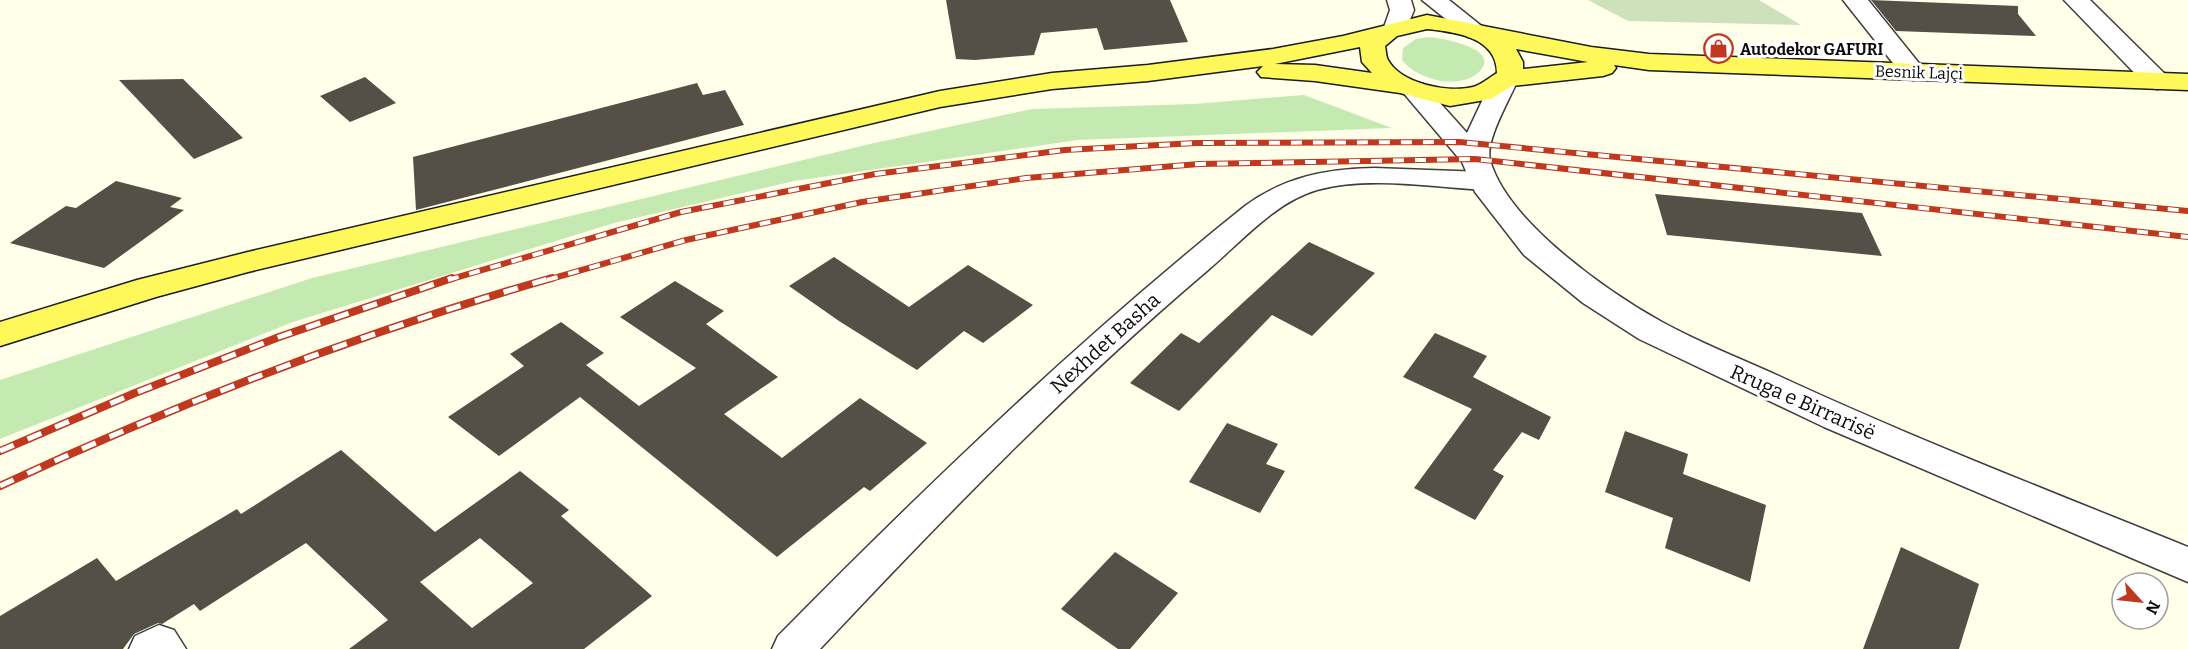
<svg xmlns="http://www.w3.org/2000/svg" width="2188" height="649" viewBox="0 0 2188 649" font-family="Bitter,serif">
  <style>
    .green { fill: #c4eab2 }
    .cemetery { fill: #cde1bb }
    .building { fill: #544f47; fill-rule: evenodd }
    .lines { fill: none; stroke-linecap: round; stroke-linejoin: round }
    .minor-casing { stroke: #3e3e3e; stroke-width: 3 }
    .tertiary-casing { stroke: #3e3e3e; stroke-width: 3 }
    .primary-casing { stroke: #1c1c1c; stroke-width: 3 }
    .minor { fill: #fff; fill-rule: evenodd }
    .tertiary { fill: #fff; fill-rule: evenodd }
    .primary { fill: #fef85a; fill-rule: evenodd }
    .rail-far1-casing { stroke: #c0381e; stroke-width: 6 }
    .rail-casing { stroke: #c0381e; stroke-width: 8 }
    .rail-far1 { stroke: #fff; stroke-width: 4; stroke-dasharray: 11; stroke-linecap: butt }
    .rail { stroke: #fff; stroke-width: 5; stroke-dasharray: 15; stroke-linecap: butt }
    .labels { text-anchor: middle; stroke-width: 6; stroke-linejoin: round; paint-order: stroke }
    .far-poi-label { font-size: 16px; font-weight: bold; fill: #0b0b0b; stroke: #fff; text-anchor: start }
    .far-street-label { font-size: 16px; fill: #0b0b0b; stroke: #fff }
    .street-label { font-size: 20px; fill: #0b0b0b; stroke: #fff }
  </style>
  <rect width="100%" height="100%" fill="#ffffea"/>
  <path class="green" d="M 1428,37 C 1441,38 1503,48 1479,72 C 1459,91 1416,79 1402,60 L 1403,48 L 1416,39 Z
    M 1304,95 L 1392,128 L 1078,140 L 794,181 L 614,223 L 293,322 L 0,439 L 0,380 L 312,278 L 870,144 L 1032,109 L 1194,104 Z"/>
  <path class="cemetery" d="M 1588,0 L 1759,0 L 1801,25 L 1628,21 Z"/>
  <path class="building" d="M 946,0 L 1170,0 L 1188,42 L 1104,50 L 1097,28 L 1041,33 L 1034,55 L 975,60 L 956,59 Z
    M 1871,0 L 2018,6 L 2018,14 L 2036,36 L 1896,31 Z
    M 365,77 L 396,103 L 350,122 L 320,96 Z
    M 183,79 L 243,138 L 194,159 L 119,80 Z
    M 697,83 L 703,95 L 725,90 L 744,125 L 416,210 L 413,157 Z
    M 116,181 L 182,198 L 170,207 L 184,210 L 104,268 L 10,243 L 66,206 L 76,208 Z
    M 1655,194 L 1862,213 L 1882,256 L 1667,235 Z
    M 1309,242 L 1375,273 L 1312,336 L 1272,315 L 1179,411 L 1130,383 L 1181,333 L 1199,343 Z
    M 834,257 L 909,307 L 968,265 L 1033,305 L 983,343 L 964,331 L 917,370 L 839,321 L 789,286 Z
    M 675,281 L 724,311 L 706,324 L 778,377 L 724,414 L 782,458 L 860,398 L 927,443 L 870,491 L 864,487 L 777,557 L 580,397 L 499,456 L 448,417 L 524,366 L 510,354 L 561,322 L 604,353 L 586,365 L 639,406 L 696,368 L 620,317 Z
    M 1435,333 L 1487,356 L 1473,377 L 1551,417 L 1539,440 L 1522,432 L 1493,470 L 1504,476 L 1475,520 L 1414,488 L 1472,409 L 1403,377 Z
    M 1227,423 L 1278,444 L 1266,464 L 1285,471 L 1260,513 L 1189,482 Z
    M 1625,431 L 1688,454 L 1683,474 L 1766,505 L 1750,582 L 1665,548 L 1673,518 L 1605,492 Z
    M 341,450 L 435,532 L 520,471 L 569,510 L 561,516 L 652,596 L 584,649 L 349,649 L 388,620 L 306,543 L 200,611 L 194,604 L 162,624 L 158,623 L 134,634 L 123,649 L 0,649 L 0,616 L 97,558 L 116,581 L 237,509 L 241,514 ZM 480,538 L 533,583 L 472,628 L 420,582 Z
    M 1901,547 L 1979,584 L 1959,649 L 1863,649 Z
    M 1115,552 L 1178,593 L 1130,649 L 1118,649 L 1061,609 Z"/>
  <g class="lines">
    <defs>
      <path id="minor" d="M 1843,0 L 1868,0 L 1922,67 L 1926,72 L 1922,77 L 1913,80 L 1904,77 Z
        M 2064,0 L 2090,0 L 2166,75 L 2170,81 L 2166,87 L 2157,89 L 2148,87 Z
        M 1374,168 L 1484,172 L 1494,175 L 1498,181 L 1494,187 L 1484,190 C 1433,187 1366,176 1317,190 C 1275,202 1241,242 1208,270 C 1070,387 944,517 820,649 L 772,649 L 778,636 C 927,485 1079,339 1245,206 C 1285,177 1325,169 1374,168 Z
        M 159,625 L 174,630 L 186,649 L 129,649 L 135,636 Z"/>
      <path id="tertiary" d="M 1387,0 L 1411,0 L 1414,10 L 1405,32 L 1396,34 L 1387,32 L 1384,27 L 1390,10 Z
        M 1422,0 L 1449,0 L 1489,32 L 1486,37 L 1477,39 L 1468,37 Z
        M 1503,76 L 1512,78 L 1516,84 C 1508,102 1485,142 1490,160 C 1507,222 1608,292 1662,322 C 1700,343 1742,359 1781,377 C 1915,439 2052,492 2188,547 L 2188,582 L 1824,427 L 1639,339 L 1583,303 L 1524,255 L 1475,192 L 1462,162 L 1401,90 L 1405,84 L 1414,82 L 1423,84 L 1467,133 L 1490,84 L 1494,78 Z"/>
      <path id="primary" d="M 1427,15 L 1591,47 L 1649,54 L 2188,74 L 2188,90 L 1649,70 L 1614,65 L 1616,68 L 1612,73 L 1603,76 L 1512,86 L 1491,99 L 1450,106 L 1400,93 L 1315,81 L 1261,77 L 1257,72 L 1263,66 L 1148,81 L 1052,89 L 940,107 L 248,272 L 156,297 L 0,346 L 0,322 L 137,280 L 248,252 L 940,91 L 1052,73 L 1148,65 L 1273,49 L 1343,36 ZM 1427,29 C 1455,32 1497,37 1497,73 C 1490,77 1481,85 1473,87 C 1448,93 1401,84 1388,60 C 1386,57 1386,50 1385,46 L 1397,36 ZM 1360,47 L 1362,62 L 1372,73 L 1315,65 L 1275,64 ZM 1516,49 L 1588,62 L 1523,69 L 1523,62 Z"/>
    </defs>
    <use href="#minor" class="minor-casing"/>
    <use href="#tertiary" class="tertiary-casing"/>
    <use href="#primary" class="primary-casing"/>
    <use href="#minor" class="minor"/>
    <use href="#tertiary" class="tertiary"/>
    <use href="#primary" class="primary"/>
    <defs>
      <path id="rail-far1" d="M 448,280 L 681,212 L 875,174 L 1065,150 L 1196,143 L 1459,142 L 2188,211
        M 547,280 L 686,240 L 862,202 L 1026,178 L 1199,164 L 1475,159 L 2188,237"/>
      <path id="rail" d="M 0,451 L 135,393 L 279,337 L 452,278
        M 0,486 C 178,403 363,332 552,278"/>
    </defs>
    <use href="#rail-far1" class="rail-far1-casing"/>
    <use href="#rail" class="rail-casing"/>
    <use href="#rail-far1" class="rail-far1"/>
    <use href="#rail" class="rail"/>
  </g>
  <defs>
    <symbol id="shop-ring" viewBox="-11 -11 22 22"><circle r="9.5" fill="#fff" stroke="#c0381e" stroke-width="1.5"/><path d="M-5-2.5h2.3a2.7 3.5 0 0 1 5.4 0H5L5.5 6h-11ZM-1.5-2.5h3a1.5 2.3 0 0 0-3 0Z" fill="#c0381e"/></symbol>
  </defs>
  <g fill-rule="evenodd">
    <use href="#shop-ring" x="1702" y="32" width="33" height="33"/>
  </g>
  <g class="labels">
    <g class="far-poi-label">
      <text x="1740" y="55">Autodekor GAFURI</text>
    </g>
    <g class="far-street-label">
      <text transform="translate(1919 72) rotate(2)" y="6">Besnik Lajçi</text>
    </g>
    <g class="street-label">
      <text transform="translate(1105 343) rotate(-42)" y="7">Nexhdet Basha</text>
      <text transform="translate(1803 402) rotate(24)" y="7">Rruga e Birrarisë</text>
    </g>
  </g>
  <g transform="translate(2140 601) rotate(117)"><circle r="28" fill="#ffffff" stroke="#9d9d9d" stroke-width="1.5"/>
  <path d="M0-4.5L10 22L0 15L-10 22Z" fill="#c0381e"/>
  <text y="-9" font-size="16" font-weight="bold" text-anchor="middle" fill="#0b0b0b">N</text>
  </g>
</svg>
